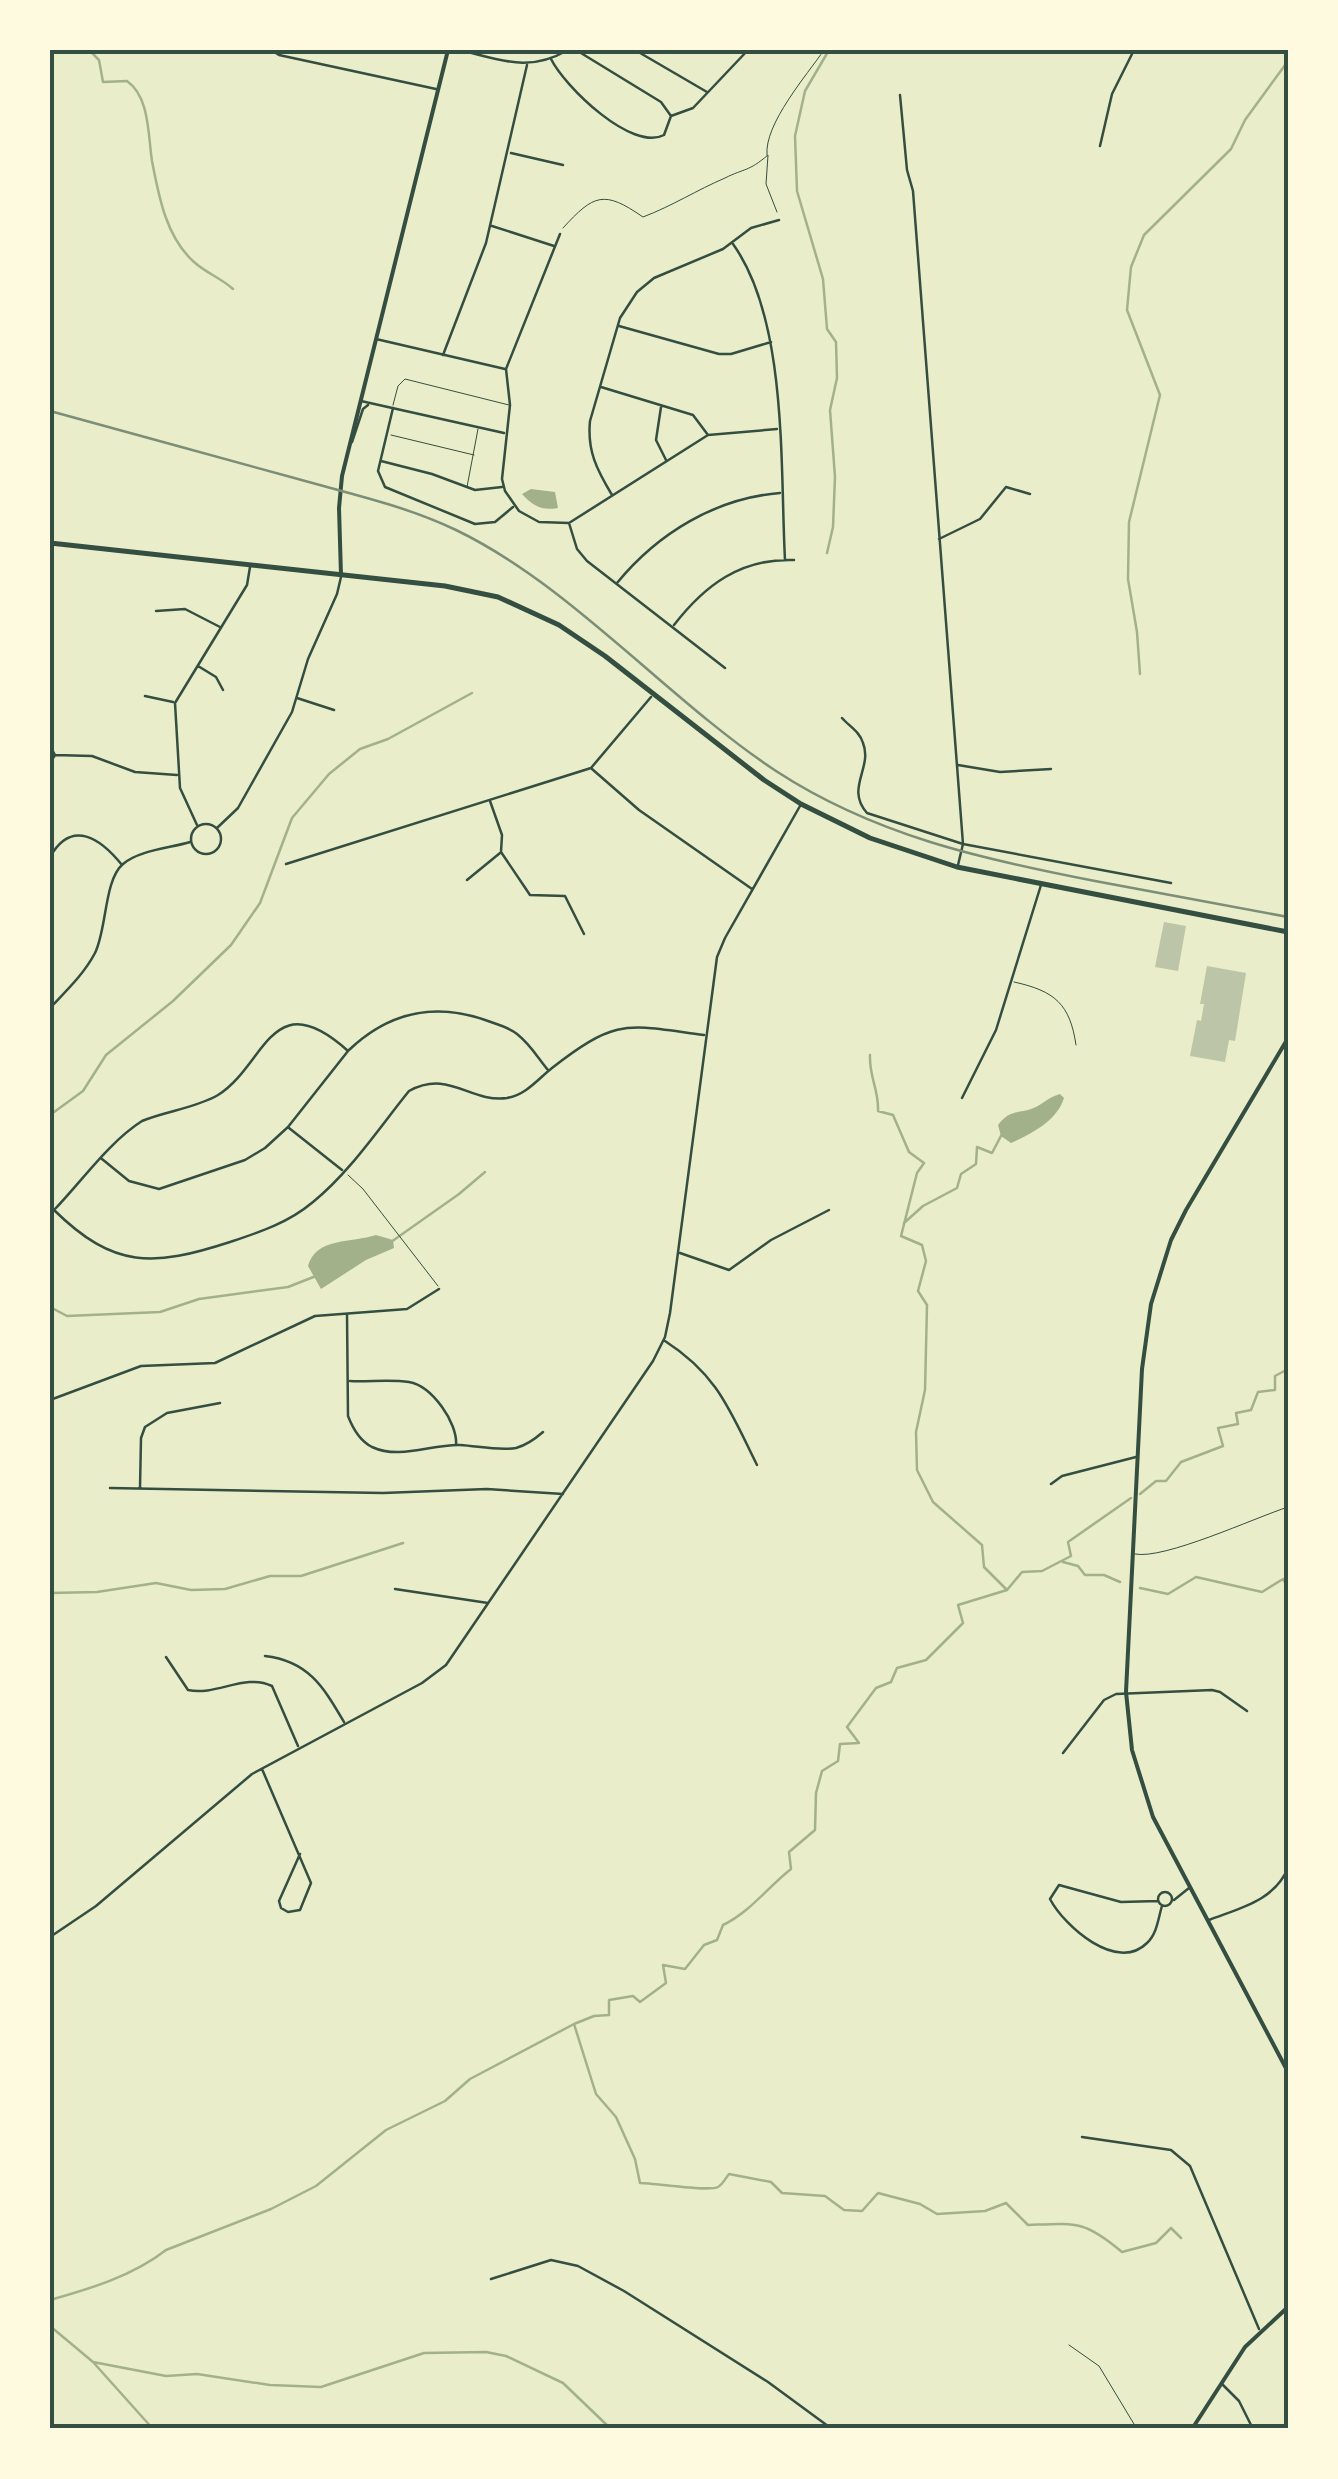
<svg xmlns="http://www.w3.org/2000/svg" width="1338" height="2479" viewBox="0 0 1338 2479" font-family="'DejaVu Sans',sans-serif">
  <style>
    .water { fill: #a3b18a }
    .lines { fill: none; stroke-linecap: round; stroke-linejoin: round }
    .stream { stroke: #a3b18a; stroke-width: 2.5 }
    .building { fill: #bcc5a7 }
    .path { stroke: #344e41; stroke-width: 1 }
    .service { stroke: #344e41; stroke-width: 1 }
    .minor { stroke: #344e41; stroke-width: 2.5 }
    .tertiary { stroke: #344e41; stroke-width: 4 }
    .primary { stroke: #344e41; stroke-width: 5 }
    .rail { stroke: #7c8e77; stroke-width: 2.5 }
    .neatline { fill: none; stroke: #344e41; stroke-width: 4 }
  </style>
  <rect width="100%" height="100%" fill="#e9edc9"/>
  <path class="water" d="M 531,489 L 555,492 L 558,508 C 542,511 533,506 522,494 Z
    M 1060,1094 L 1064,1098 C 1057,1121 1031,1134 1011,1143 L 1001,1136 L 998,1125 C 1008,1112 1014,1113 1028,1110 C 1040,1107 1048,1097 1060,1094 Z
    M 376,1235 L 393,1240 L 394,1248 L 366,1260 L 321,1289 L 308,1266 C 316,1237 352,1243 376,1235 Z"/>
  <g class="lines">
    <path class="stream" d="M 89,50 L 99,60 L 103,82 L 127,81 C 150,97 148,136 152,161 C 159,197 166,237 194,262 C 206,273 221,278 233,289
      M 827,553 L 833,527 L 835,477 L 830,410 L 837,378 L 836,342 L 827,329 L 823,279 L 797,191 L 795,136 L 805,91 L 829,50
      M 1140,674 L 1137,632 L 1128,579 L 1129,522 L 1160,395 L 1127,310 L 1131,267 L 1144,235 L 1231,149 L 1245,120 L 1288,61
      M 870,1055 C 869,1078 879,1089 878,1111 L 893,1115 L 909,1152 L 924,1163 L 917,1173 L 901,1236 L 922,1245 L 926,1261 L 918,1291 L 927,1305 L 925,1390 L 916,1432 L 917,1470 L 933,1502 L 982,1545 L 984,1567 L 1006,1589
      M 50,1115 L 83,1091 L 106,1055 L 173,1001 L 231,945 L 260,903 L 292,818 L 329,774 L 360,749 L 388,739 L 472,693
      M 904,1223 L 923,1206 L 957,1188 L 961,1174 L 976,1164 L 977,1147 L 992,1153 L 1002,1134
      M 391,1242 L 459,1194 L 485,1172
      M 50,1307 L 67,1316 L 160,1312 L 199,1299 L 288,1287 L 316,1276
      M 1140,1494 L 1156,1481 L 1166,1481 L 1181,1462 L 1223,1446 L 1218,1428 L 1238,1424 L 1236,1413 L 1251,1410 L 1258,1392 L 1275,1390 L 1275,1376 L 1288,1369
      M 1063,1562 L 1078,1566 L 1085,1575 L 1104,1575 L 1120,1582
      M 1140,1588 L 1168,1594 L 1196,1577 L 1262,1592 L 1283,1579 L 1288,1588
      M 50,1593 L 97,1592 L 156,1583 L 191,1590 L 225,1589 L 270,1576 L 301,1576 L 403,1543
      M 574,2024 L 596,2094 L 616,2117 L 635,2159 L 640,2183 C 655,2183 709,2192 718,2187 C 723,2184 725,2179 729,2174 L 771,2182 L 782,2193 L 825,2196 L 844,2210 L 862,2211 L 878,2193 L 920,2204 L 937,2214 L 985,2211 L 1006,2203 L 1028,2225 C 1076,2223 1084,2220 1122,2252 L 1156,2243 L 1171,2228 L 1181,2238
      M 50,2300 C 89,2289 133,2276 166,2250 L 271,2209 L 316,2186 L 386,2130 L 445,2101 L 470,2079 L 574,2024 L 594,2016 L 609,2015 L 609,2000 L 633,1996 L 640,2002 L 666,1983 L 663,1965 L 685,1969 L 704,1945 L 717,1940 L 723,1925 C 750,1912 767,1888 791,1869 L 789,1852 L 815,1830 L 816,1793 L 822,1771 L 838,1761 L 840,1744 L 859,1743 L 847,1727 L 876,1688 L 891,1682 L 897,1668 L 926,1660 L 963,1623 L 958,1605 L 1007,1590 L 1022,1572 L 1042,1571 L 1071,1556 L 1068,1542 L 1131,1498
      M 50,2326 L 93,2362 L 153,2429
      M 93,2362 L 166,2376 L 197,2374 L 270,2385 L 321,2387 L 424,2353 L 486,2352 L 506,2356 L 563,2383 L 611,2429"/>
  </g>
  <path class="building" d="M 1164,922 L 1186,926 L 1178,971 L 1155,967 Z
    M 1207,966 L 1246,973 L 1235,1041 L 1229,1040 L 1225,1062 L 1190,1056 L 1197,1020 L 1201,1021 L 1204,1004 L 1200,1004 Z"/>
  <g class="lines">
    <path class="path" d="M 767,155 C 764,124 807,75 824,50
      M 563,228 C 594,194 604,190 643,217 C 672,206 697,190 725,178 C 745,168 748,172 768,155 L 766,184 L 777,212"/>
    <path class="service" d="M 393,405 L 398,386 L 405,379 L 509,405
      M 391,435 L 474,455
      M 467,487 L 478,429
      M 1014,982 C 1055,991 1070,1004 1076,1045
      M 348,1175 L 363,1189 L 438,1286
      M 1135,1554 C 1164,1560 1254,1518 1288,1507
      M 1069,2345 L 1099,2366 L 1137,2429"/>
    <path class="minor" d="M 271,50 L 279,55 L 436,89
      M 460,50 C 502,60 528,73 568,50
      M 635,50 L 707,92
      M 551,59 C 565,87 632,152 664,135 L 671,116 L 661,102 L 576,50
      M 900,95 L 907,170 L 913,191 L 963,844 L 958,865
      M 671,116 L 693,108 L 748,50
      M 1100,146 L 1112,94 L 1134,50
      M 511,153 L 563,165
      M 492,226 L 554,246
      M 560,234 L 506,369 L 510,405 L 502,479 L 505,491 L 519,511 L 539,522 L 569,523 L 708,435 L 777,429
      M 733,244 C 788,321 780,467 785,560
      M 619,326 L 719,354 L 731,354 L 771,342
      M 376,339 L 505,369
      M 443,355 L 486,243 L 527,65
      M 601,387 L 693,415 L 708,435
      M 361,401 L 504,433
      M 661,407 L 656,440 L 666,460
      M 393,408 L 378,471 L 385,487 L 475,524 L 495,522 L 513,507
      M 352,442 L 363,409 L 368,405
      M 381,461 L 432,474 L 475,490 L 502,487
      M 612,495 C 597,470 587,451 590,421 L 620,318 L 637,292 L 654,278 L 723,249 L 751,228 L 779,220
      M 569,523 L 577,549 L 587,561 L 725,668
      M 939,539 L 980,519 L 1006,487 L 1030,494
      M 617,583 C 658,533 716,498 780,493
      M 156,611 L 185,609 L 220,627
      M 674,625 C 705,585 741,558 794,560
      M 198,666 L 216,677 L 223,690
      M 145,696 L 173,702
      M 297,698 L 334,710
      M 842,718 C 849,726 860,732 863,743 C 873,768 845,788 867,813 L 963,844 L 1171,883
      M 50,746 L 55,755 L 50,763
      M 55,755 L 92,756 L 135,772 L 177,775
      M 958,765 L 1000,772 L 1051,769
      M 592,769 L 639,810 L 752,889
      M 490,801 L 502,835 L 501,852 L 530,895 L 565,896 L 584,934
      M191 839a15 15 0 1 1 30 0a15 15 0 1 1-30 0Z
      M 197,825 L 180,788 L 175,703 L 247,585 L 250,567
      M 217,828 L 238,808 L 292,712 L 308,659 L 337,594 L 341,577
      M 50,857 C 72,818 101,839 122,865
      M 286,864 L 591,768 L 651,697
      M 467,880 L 500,853
      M 50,1008 C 66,991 84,974 95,953 C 107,929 104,880 123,864 C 139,850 171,848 190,842
      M 349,1050 C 390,1011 436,1002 488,1021 C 498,1025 509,1027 517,1034 C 530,1044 538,1058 548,1070
      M 962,1098 L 996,1030 L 1041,885
      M 289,1128 L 342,1170
      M 54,1210 C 114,1269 153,1267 230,1242 C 260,1232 288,1223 313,1202 C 350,1172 379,1128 409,1091 C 449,1069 470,1103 507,1098 C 526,1095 538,1079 552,1068 C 618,1017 626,1025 704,1035
      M 50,1215 L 54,1210 C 82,1181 109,1142 142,1121 C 166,1111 196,1108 218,1095 C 266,1065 271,982 348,1051 L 288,1127 L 265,1148 L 245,1160 L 159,1189 L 129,1181 L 102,1159
      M 680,1253 L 729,1270 L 771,1240 L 829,1210
      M 347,1314 L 348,1416 C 353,1429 360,1441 372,1447 C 400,1460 431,1444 460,1445 C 478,1446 498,1451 516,1448 C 527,1445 535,1439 543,1432
      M 665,1341 C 718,1375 730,1411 757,1465
      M 350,1381 C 369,1382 390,1379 409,1382 C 432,1386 458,1423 456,1445
      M 50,1400 L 141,1366 L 215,1363 L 315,1316 L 407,1309 L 439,1289
      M 1051,1484 L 1062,1476 L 1136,1457
      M 110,1488 L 383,1493 L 487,1489 L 563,1494
      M 140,1488 L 141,1438 L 145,1427 L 167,1413 L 220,1403
      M 395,1589 L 488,1603
      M 265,1656 C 309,1661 324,1688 344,1722
      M 166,1657 L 188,1690 C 217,1696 245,1673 272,1686 L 298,1746
      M 1063,1753 L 1104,1700 L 1116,1694 L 1212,1690 L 1220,1692 L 1247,1711
      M 262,1769 L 311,1883 L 300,1910 L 288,1912 L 281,1908 L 279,1901 L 300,1854
      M1158 1899a7 7 0 1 1 14 0a7 7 0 1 1-14 0Z
      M 1174,1900 L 1189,1888
      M 1158,1901 L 1121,1902 L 1059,1885 L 1050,1899 C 1064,1926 1117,1973 1147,1943 C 1157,1934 1158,1919 1162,1906
      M 1209,1920 C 1240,1908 1274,1901 1288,1868
      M 50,1937 L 96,1906 L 252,1774 L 422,1683 L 446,1665 L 653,1361 L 665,1337 L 670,1313 L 717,957 L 725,938 L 800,806
      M 1082,2137 L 1171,2150 L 1190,2166 L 1259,2329
      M 491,2279 L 551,2260 L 578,2266 L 624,2291 L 768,2382 L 832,2429
      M 1222,2384 L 1239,2401 L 1253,2429"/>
    <path class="tertiary" d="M 341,575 L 339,508 L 342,476 L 448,50
      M 1288,1038 L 1186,1210 L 1171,1240 L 1151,1304 L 1142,1369 L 1126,1692 L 1132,1750 L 1153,1817 L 1288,2072
      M 1192,2429 L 1245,2347 L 1288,2307"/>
    <path class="primary" d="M 50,543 L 445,586 L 498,597 L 559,625 L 605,656 L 764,780 L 801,804 L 870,838 L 957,867 L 1288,932"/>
    <path class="rail" d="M 50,411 C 133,434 215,456 298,479 C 351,494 406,506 456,530 C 572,586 667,699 776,771 C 874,835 981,859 1095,881 C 1159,893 1224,905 1288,917"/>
  </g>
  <rect width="1338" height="2479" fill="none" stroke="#fefae0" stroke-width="105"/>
  <rect x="52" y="52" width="1234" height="2374" class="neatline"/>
</svg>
